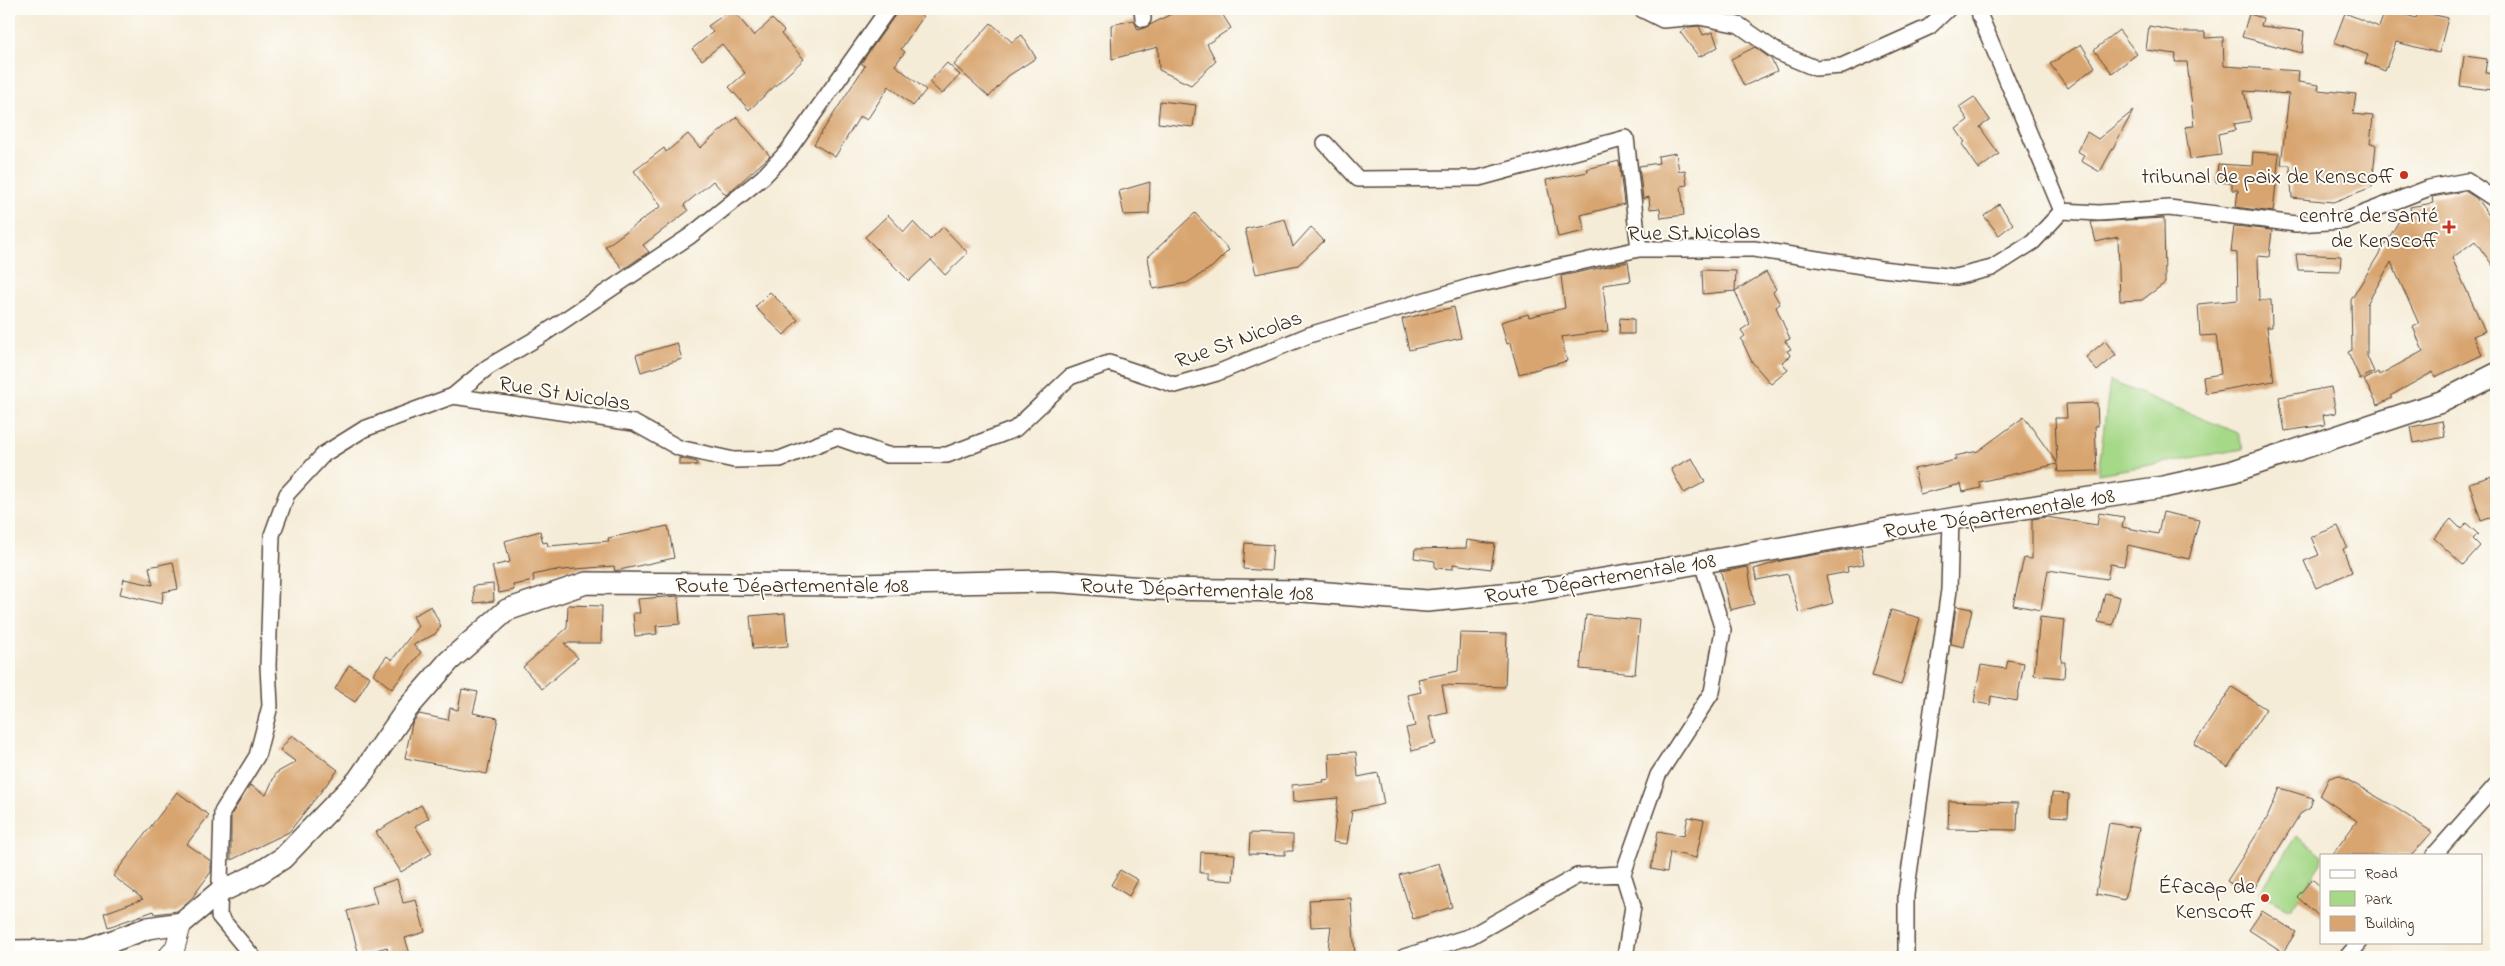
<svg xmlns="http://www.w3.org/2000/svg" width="2505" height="966" viewBox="0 0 2505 966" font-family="'Indie Flower',sans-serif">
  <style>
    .park { fill: #a5d887; stroke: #708152 }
    .building { fill: #d8a570 }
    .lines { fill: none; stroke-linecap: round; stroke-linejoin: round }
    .minor-casing { stroke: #57473a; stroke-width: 18 }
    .tertiary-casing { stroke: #57473a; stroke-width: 21 }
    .secondary-casing { stroke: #57473a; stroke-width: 24 }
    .minor { stroke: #fff; stroke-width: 15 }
    .tertiary { stroke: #fff; stroke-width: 19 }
    .secondary { stroke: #fff; stroke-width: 21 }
    .poi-dot { fill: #c8321e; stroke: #fdfcf7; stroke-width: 2 }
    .labels { text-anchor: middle; stroke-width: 4; stroke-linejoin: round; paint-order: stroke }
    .poi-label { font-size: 22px; fill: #3b2a1e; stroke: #fdfcf7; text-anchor: end }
    .street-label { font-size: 22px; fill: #3b2a1e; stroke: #fdfcf7 }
  </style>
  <rect width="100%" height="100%" fill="#fdfcf7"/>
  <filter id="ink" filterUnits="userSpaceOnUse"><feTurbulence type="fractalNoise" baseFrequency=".02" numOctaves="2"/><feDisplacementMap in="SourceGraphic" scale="10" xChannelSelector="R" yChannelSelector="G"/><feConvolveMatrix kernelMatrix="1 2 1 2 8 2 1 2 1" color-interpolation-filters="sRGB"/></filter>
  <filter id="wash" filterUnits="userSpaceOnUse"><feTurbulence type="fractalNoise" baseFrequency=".0096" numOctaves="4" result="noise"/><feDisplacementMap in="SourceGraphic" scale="20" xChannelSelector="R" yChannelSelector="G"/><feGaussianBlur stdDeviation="1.12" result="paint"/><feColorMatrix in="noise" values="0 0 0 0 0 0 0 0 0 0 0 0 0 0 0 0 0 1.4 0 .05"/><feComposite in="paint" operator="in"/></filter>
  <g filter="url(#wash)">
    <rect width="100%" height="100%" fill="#f5ecd7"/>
    <path class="park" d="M 2110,381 L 2238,433 L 2243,449 L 2098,474 Z
      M 2296,836 L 2322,855 L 2321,863 L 2290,910 L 2259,894 Z"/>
    <g id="blocks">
      <path class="building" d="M 732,9 L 754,36 L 772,19 L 784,31 L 781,34 L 804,59 L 749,110 L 729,87 L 745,73 L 722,44 L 702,60 L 692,49 L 713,32 L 708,26 Z
        M 897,9 L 916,9 L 923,17 L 901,49 L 905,52 L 895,65 L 926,90 L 913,106 L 889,86 L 867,120 L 860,116 L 835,157 L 814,144 L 865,66 L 861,63 L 896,14 Z
        M 1181,9 L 1219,9 L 1231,28 L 1207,44 L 1216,61 L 1191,85 L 1159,70 L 1158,47 L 1112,59 L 1111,25 L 1134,20 L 1138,30 L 1144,28 Z
        M 2386,9 L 2416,18 L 2418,11 L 2448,18 L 2439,53 L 2396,42 L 2385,71 L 2365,63 L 2368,55 L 2334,42 L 2345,13 L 2379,27 Z
        M 2249,14 L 2263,18 L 2261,26 L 2304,31 L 2302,53 L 2242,37 Z
        M 991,23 L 1012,42 L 1022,35 L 1036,58 L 1008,76 L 989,97 L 954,65 Z
        M 1699,26 L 1703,35 L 1713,32 L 1718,47 L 1699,57 L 1680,32 L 1689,27 Z
        M 2149,26 L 2181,32 L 2205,32 L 2205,38 L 2223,37 L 2224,66 L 2299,71 L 2298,82 L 2319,85 L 2318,90 L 2356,94 L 2353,114 L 2373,116 L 2370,144 L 2376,144 L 2372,187 L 2333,202 L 2292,198 L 2290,165 L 2281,165 L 2289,94 L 2244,91 L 2251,121 L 2234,124 L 2236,130 L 2218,134 L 2221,155 L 2190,159 L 2185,127 L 2194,126 L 2187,62 L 2175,62 L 2176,54 L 2146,50 Z
        M 2119,30 L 2137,54 L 2112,73 L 2094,50 Z
        M 2081,44 L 2095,67 L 2068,88 L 2050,64 Z
        M 1755,47 L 1771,59 L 1777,71 L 1744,86 L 1731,59 Z
        M 2464,56 L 2487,59 L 2485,72 L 2495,73 L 2492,90 L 2460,86 Z
        M 947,63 L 960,75 L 942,94 L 929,82 Z
        M 1974,97 L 1990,120 L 1980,127 L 1999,154 L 1979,169 L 1962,144 L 1965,142 L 1956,129 L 1968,120 L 1959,107 Z
        M 1160,101 L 1196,105 L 1193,127 L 1158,123 Z
        M 2133,111 L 2100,172 L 2081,161 L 2084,155 L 2077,151 L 2087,132 L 2098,139 Z
        M 737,117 L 770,156 L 726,195 L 713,181 L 684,205 L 688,211 L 643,245 L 649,252 L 623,269 L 605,247 L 661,206 L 634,171 L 664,148 L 666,152 L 688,134 L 700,148 Z
        M 2253,152 L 2279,154 L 2273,212 L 2236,207 L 2238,190 L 2232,190 L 2232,183 L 2216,182 L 2218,164 L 2252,166 Z
        M 1676,153 L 1679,171 L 1685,170 L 1687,185 L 1681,186 L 1684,215 L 1661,218 L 1660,208 L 1650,209 L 1649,197 L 1643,199 L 1639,166 L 1659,163 L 1658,156 Z
        M 1619,161 L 1624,204 L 1581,215 L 1585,231 L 1558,237 L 1546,180 L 1588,172 L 1587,169 Z
        M 1150,182 L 1149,214 L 1124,215 L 1119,191 Z
        M 2465,191 L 2476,198 L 2496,225 L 2496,270 L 2475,241 L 2452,258 L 2485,331 L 2473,336 L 2482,355 L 2435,377 L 2433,372 L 2390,396 L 2392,398 L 2378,405 L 2364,380 L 2378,372 L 2379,375 L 2423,351 L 2413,327 L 2419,324 L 2391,262 L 2367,304 L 2367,356 L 2374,372 L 2360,379 L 2348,352 L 2352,350 L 2351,300 L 2399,221 L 2411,214 L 2410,207 L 2433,203 L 2432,197 Z
        M 1999,204 L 2013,224 L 1999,235 L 1984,216 Z
        M 1195,213 L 1229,250 L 1212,267 L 1187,283 L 1153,289 L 1148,257 Z
        M 888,215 L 904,232 L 913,222 L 930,240 L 943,227 L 968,253 L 945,275 L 931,260 L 909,281 L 865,237 Z
        M 2164,218 L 2165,283 L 2142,300 L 2120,301 L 2118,237 L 2096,242 L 2091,222 Z
        M 1285,219 L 1293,247 L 1311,227 L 1324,241 L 1298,265 L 1256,274 L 1245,229 Z
        M 2234,226 L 2272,230 L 2269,257 L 2258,256 L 2259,300 L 2271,300 L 2272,327 L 2267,327 L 2274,381 L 2205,393 L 2203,377 L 2221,374 L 2216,335 L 2200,336 L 2198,304 L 2238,300 L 2237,253 L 2231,252 Z
        M 2296,254 L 2341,256 L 2340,271 L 2298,270 Z
        M 1628,262 L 1631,281 L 1603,285 L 1608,331 L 1561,337 L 1567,361 L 1519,374 L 1510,343 L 1507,344 L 1501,322 L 1528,314 L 1529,317 L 1565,308 L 1561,276 Z
        M 1702,270 L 1736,271 L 1735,291 L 1703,294 Z
        M 1766,272 L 1776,289 L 1773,292 L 1780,304 L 1776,307 L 1790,339 L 1785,341 L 1791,349 L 1787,351 L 1791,356 L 1782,362 L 1788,370 L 1771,384 L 1752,362 L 1741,339 L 1745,336 L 1741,330 L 1750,324 L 1735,291 Z
        M 770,292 L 798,320 L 784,335 L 755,307 Z
        M 1454,307 L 1461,338 L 1409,350 L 1402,319 Z
        M 1620,318 L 1634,319 L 1634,334 L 1619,334 Z
        M 2105,341 L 2116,355 L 2097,371 L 2086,357 Z
        M 677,343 L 682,359 L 641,372 L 636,355 Z
        M 2331,387 L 2336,413 L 2323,415 L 2325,425 L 2285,431 L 2279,397 Z
        M 2097,403 L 2098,426 L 2095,426 L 2097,471 L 2058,472 L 2057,464 L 1979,482 L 1981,488 L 1963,492 L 1961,484 L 1920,494 L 1914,469 L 1956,460 L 1955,456 L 1978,451 L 2024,417 L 2057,463 L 2055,418 L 2067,418 L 2066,404 Z
        M 2442,421 L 2445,437 L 2414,443 L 2411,427 Z
        M 679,458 L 697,462 L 697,465 L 679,465 Z
        M 1692,458 L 1705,482 L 1684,493 L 1671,469 Z
        M 2496,475 L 2496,516 L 2481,521 L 2469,483 Z
        M 2163,512 L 2199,520 L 2189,559 L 2128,545 L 2124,566 L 2110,564 L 2107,579 L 2048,570 L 2041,610 L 2013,605 L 2024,558 L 2032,559 L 2032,519 L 2046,517 L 2097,525 L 2099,513 L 2124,517 L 2122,527 L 2158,534 Z
        M 2451,519 L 2461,529 L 2466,523 L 2478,534 L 2473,539 L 2480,546 L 2463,565 L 2434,538 Z
        M 668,526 L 674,558 L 615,571 L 614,566 L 550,571 L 533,575 L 534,581 L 513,585 L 514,590 L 499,593 L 492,566 L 510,562 L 505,541 L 540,531 L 543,543 L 547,542 L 548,546 L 609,541 L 608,538 Z
        M 2338,526 L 2347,547 L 2343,549 L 2352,572 L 2316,588 L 2304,561 L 2319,555 L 2311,537 Z
        M 1467,540 L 1495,544 L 1491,569 L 1453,564 L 1453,569 L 1435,568 L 1435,561 L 1414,558 L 1415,549 L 1466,548 Z
        M 1245,543 L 1273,545 L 1271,571 L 1243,569 Z
        M 1861,547 L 1864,564 L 1847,567 L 1848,572 L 1826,576 L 1833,603 L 1799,613 L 1788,574 L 1757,580 L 1754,569 L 1784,560 Z
        M 173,562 L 178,589 L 163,592 L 162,604 L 120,594 L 124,579 L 153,585 L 149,567 Z
        M 1748,567 L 1754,604 L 1730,610 L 1721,572 Z
        M 493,584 L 494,601 L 474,603 L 473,586 Z
        M 2105,593 L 2120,597 L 2113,625 L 2098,622 Z
        M 678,596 L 680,624 L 656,626 L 657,634 L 635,636 L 633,613 L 640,613 L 638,599 Z
        M 568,605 L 602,606 L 601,643 L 564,643 L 578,658 L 542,689 L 523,667 L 567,628 Z
        M 431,606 L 441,626 L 435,634 L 413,645 L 421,652 L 392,689 L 373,674 L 387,656 L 392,660 L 418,626 L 413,616 Z
        M 1956,606 L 1972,609 L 1964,647 L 1951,644 Z
        M 1891,610 L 1920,618 L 1901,685 L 1872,676 Z
        M 785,613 L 788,646 L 753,649 L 750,616 Z
        M 1586,615 L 1640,620 L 1635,674 L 1580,669 Z
        M 2040,617 L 2065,620 L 2061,662 L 2065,662 L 2064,678 L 2034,675 Z
        M 1460,633 L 1507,634 L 1505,687 L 1442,685 L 1447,712 L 1429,716 L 1436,744 L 1412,751 L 1406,728 L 1415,726 L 1408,695 L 1421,692 L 1418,679 L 1458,671 Z
        M 2008,660 L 2024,663 L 2017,701 L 1991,696 L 1990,705 L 1974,702 L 1981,665 L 2006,669 Z
        M 349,665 L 370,677 L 355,702 L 335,689 Z
        M 2232,687 L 2266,709 L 2228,767 L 2194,744 Z
        M 462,689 L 478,692 L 473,713 L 498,718 L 487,774 L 405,758 L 412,723 L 417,717 L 419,714 L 448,720 L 450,708 L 458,710 Z
        M 292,735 L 338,770 L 289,832 L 231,860 L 231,815 L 250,785 L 266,795 L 276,773 L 296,762 L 280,750 Z
        M 1356,752 L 1358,777 L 1378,773 L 1384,804 L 1352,811 L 1347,844 L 1333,842 L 1338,798 L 1293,802 L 1292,785 L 1324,782 L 1323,780 L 1330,779 L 1329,753 Z
        M 2339,775 L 2393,806 L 2432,832 L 2412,855 L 2332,855 L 2357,821 L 2320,796 L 2329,778 Z
        M 2280,788 L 2313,798 L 2310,808 L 2300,814 L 2253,890 L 2241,890 L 2227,881 L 2267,818 Z
        M 177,792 L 209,815 L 187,844 L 211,861 L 211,872 L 192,898 L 177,911 L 155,914 L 154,911 L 108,927 L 104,913 L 143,899 L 113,876 Z
        M 2052,793 L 2069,794 L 2068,817 L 2050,816 Z
        M 1949,801 L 2018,803 L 2017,830 L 1948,829 Z
        M 421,805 L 429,818 L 415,826 L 432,853 L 401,872 L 376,832 Z
        M 1688,817 L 1704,820 L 1696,858 L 1670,852 L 1667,872 L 1651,869 L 1658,831 L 1684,836 Z
        M 2109,823 L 2139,828 L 2125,900 L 2096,894 Z
        M 1250,833 L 1293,835 L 1293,851 L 1285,851 L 1285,855 L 1249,854 Z
        M 1201,852 L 1235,854 L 1233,881 L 1208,879 L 1208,873 L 1200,873 Z
        M 1439,863 L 1452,907 L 1413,919 L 1399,875 Z
        M 1120,870 L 1138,880 L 1129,896 L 1111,885 Z
        M 397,879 L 403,903 L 416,900 L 425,932 L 405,938 L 411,957 L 389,957 L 387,947 L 359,955 L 347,911 L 377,903 L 372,887 Z
        M 2312,879 L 2321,887 L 2321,918 L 2297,897 Z
        M 1351,898 L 1355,957 L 1327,957 L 1331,926 L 1311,927 L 1309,900 Z
        M 2262,911 L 2296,932 L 2283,952 L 2249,930 Z"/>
    </g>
  </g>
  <g filter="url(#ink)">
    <use href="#blocks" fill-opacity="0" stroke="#57473a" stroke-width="1"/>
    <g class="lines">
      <defs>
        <path id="minor" d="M 1142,9 L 1143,19
          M 1641,9 L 1663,20 L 1699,17 L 1739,25 L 1779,53 L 1815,68 L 1842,66 L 1929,27 L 1948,9
          M 1979,9 L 1980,16 L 2062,211
          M 1325,143 L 1358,179 L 1479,178 L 1626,138 L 1639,249
          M 453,396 L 488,367 L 539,337 L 690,236 L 763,177 L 787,152 L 888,9
          M 2434,855 L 2496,785
          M 253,957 L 219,916 L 222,812 L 257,756 L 270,706 L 268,666 L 272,535 L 287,494 L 324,454 L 364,429 L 453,396 L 634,423 L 679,448 L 734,460 L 780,459 L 836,437 L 887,455 L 947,455 L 1015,429 L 1070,377 L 1109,363 L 1175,385 L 1217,373 L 1309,335 L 1472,286 L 1639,249 L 1754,249 L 1881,269 L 1956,277 L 1992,268 L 2033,242 L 2062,211 L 2099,213 L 2169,208 L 2296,224 L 2344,221 L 2429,188 L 2467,181 L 2496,200
          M 1404,957 L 1471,936 L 1577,876 L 1623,874
          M 1625,957 L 1633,906 L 1623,874 L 1658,775 L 1712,692 L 1723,630 L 1702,563
          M 1906,957 L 1906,895 L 1949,590 L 1951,519
          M 2347,957 L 2360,942"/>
        <path id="tertiary" d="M 167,957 L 175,948 L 182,923"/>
        <path id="secondary" d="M 9,951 L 88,950 L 148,928 L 182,923 L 218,893 L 256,875 L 283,858 L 358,780 L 407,709 L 449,661 L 507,610 L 586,583 L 854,585 L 1052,581 L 1156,589 L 1303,591 L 1427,601 L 1523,592 L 1659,570 L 1905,526 L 2163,487 L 2231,472 L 2441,402 L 2496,374"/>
      </defs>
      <use href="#minor" class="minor-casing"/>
      <use href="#tertiary" class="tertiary-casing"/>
      <use href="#secondary" class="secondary-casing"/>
      <use href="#minor" class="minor"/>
      <use href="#tertiary" class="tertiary"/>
      <use href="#secondary" class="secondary"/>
    </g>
  </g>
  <g class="poi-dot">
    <circle cx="2404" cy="175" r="5"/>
    <path d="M2446.5 219.5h5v5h5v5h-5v5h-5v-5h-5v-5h5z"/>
    <circle cx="2265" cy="898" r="5"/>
  </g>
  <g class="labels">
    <g class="poi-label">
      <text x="2394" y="183">tribunal de paix de Kenscoff</text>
      <text x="2438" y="222">centre de santé<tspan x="2438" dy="25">de Kenscoff</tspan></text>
      <text x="2255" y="893">Éfacap de<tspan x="2255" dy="25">Kenscoff</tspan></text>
    </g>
    <g class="street-label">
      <text transform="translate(1694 231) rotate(-1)" y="8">Rue St Nicolas</text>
      <text transform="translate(1238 338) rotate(-20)" y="8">Rue St Nicolas</text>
      <text transform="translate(565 392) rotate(9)" y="8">Rue St Nicolas</text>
      <text transform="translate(1999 512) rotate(-9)" y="8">Route Départementale 108</text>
      <text transform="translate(1600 577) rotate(-9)" y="8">Route Départementale 108</text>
      <text x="792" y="592">Route Départementale 108</text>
      <text transform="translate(1197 588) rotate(2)" y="8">Route Départementale 108</text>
    </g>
  </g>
  <rect width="2505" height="966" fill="none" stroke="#fdfcf7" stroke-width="30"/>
  <rect x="2320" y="854" width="162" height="90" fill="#fdfcf7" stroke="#afa8a0"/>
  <rect x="2330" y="870" width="25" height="8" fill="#ffffff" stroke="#afa8a0"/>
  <text x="2365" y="878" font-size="15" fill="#3b2a1e">Road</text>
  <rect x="2330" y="891" width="25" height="15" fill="#a5d887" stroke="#afa8a0"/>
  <text x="2365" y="904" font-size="15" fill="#3b2a1e">Park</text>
  <rect x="2330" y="916" width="25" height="15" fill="#d8a570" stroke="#afa8a0"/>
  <text x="2365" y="928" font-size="15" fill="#3b2a1e">Building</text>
</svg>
